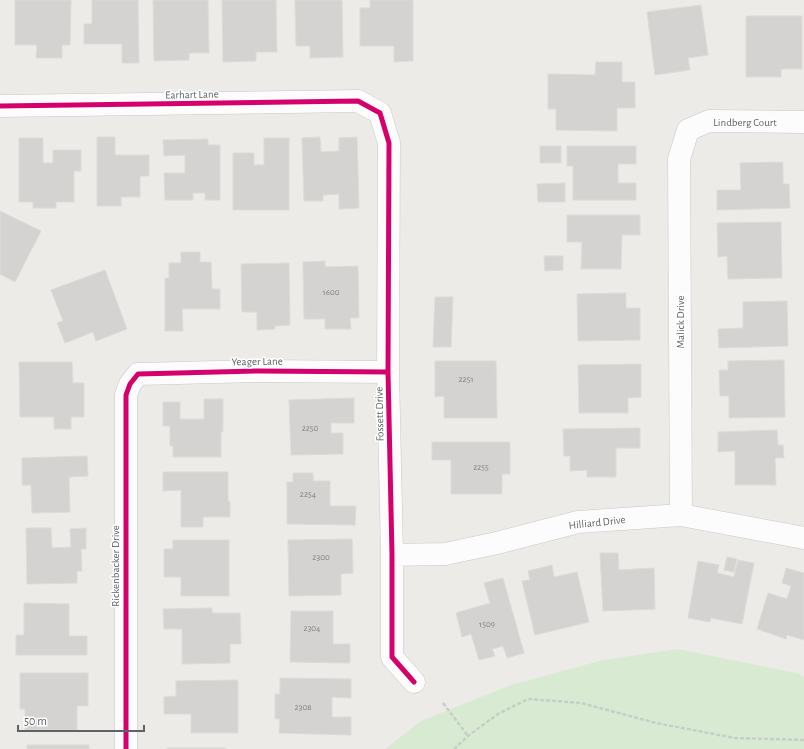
<svg xmlns="http://www.w3.org/2000/svg" width="804" height="749" viewBox="0 0 804 749" font-family="'Alegreya Sans',sans-serif">
  <style>
    .green { fill: #d9ead2 }
    .building { fill: #d5d3d2; stroke: #dddad7 }
    .lines { fill: none; stroke-linecap: round; stroke-linejoin: round }
    .minor-casing { stroke: #c8c8c8; stroke-width: 23 }
    .path { stroke: #c7cec8; stroke-width: 2.5; stroke-dasharray: 4 2; stroke-linecap: butt }
    .minor { stroke: #fcfcfc; stroke-width: 22 }
    .cycleway-casing { stroke: #fff; stroke-width: 8 }
    .cycleway { stroke: #d6006c; stroke-width: 5 }
    .labels { text-anchor: middle; stroke-width: 3; stroke-linejoin: round; paint-order: stroke }
    .number-label { font-size: 9px; fill: #7c8083 }
    .street-label { font-size: 11px; fill: #5d6367; stroke: #fff }
  </style>
  <rect width="100%" height="100%" fill="#edebe8"/>
  <path class="green" d="M 678,649 L 796,673 L 804,677 L 804,749 L 385,749 L 421,721 L 511,685 L 603,660 Z"/>
  <path class="building" d="M 15,0 L 71,0 L 70,45 L 62,45 L 62,58 L 36,58 L 37,45 L 15,45 Z
    M 92,0 L 138,0 L 139,63 L 122,63 L 122,44 L 84,44 L 84,24 L 92,24 Z
    M 153,0 L 208,0 L 209,53 L 189,53 L 189,60 L 154,61 Z
    M 222,0 L 276,0 L 277,52 L 256,52 L 256,61 L 223,62 Z
    M 295,0 L 342,0 L 343,57 L 310,58 L 310,46 L 296,46 Z
    M 370,0 L 413,0 L 413,61 L 394,62 L 394,46 L 360,46 L 360,8 L 370,8 Z
    M 701,5 L 708,55 L 688,58 L 690,70 L 655,75 L 647,12 Z
    M 746,16 L 802,16 L 802,69 L 781,69 L 781,77 L 746,77 Z
    M 596,62 L 622,62 L 622,82 L 635,82 L 635,108 L 617,108 L 617,131 L 556,130 L 556,109 L 548,109 L 548,74 L 595,75 Z
    M 97,137 L 115,137 L 115,155 L 149,155 L 149,176 L 140,176 L 140,197 L 121,197 L 121,206 L 97,206 Z
    M 320,137 L 321,152 L 339,151 L 339,138 L 357,137 L 359,208 L 339,209 L 339,194 L 323,195 L 323,201 L 304,201 L 302,138 Z
    M 19,138 L 43,138 L 43,163 L 53,163 L 53,150 L 81,150 L 81,171 L 74,171 L 74,202 L 56,202 L 56,208 L 33,208 L 33,202 L 19,202 Z
    M 264,138 L 289,138 L 289,210 L 233,210 L 233,153 L 254,153 L 254,165 L 264,165 Z
    M 208,139 L 208,145 L 220,145 L 220,200 L 205,200 L 205,193 L 193,193 L 193,200 L 165,200 L 164,173 L 185,173 L 185,155 L 164,156 L 163,140 Z
    M 540,146 L 561,146 L 561,163 L 540,163 Z
    M 567,146 L 636,146 L 636,164 L 618,164 L 618,183 L 636,183 L 636,200 L 573,200 L 573,166 L 567,166 Z
    M 783,162 L 783,184 L 789,184 L 790,208 L 717,210 L 717,190 L 741,190 L 740,163 Z
    M 565,183 L 565,202 L 538,202 L 537,184 Z
    M 0,211 L 41,231 L 15,282 L 0,274 Z
    M 567,215 L 640,215 L 640,235 L 622,235 L 621,269 L 581,269 L 582,242 L 567,242 Z
    M 781,222 L 782,278 L 728,279 L 727,256 L 718,257 L 717,223 Z
    M 181,252 L 200,252 L 200,262 L 211,262 L 212,289 L 220,289 L 220,309 L 182,309 L 183,331 L 165,331 L 165,278 L 169,278 L 169,263 L 181,263 Z
    M 544,256 L 563,256 L 563,270 L 545,271 Z
    M 325,261 L 325,267 L 358,266 L 359,318 L 350,318 L 351,329 L 325,329 L 325,319 L 304,319 L 303,262 Z
    M 289,263 L 290,325 L 275,326 L 275,329 L 257,330 L 257,312 L 242,312 L 241,264 Z
    M 105,270 L 127,329 L 96,341 L 93,332 L 65,343 L 57,323 L 63,321 L 51,290 Z
    M 626,293 L 626,308 L 640,308 L 640,340 L 578,341 L 577,294 Z
    M 435,297 L 453,297 L 451,347 L 433,347 Z
    M 787,301 L 788,346 L 719,348 L 718,329 L 743,328 L 743,302 Z
    M 784,360 L 785,417 L 729,418 L 729,396 L 720,396 L 719,370 L 728,370 L 728,361 Z
    M 435,361 L 496,361 L 497,418 L 444,418 L 444,396 L 435,397 Z
    M 19,362 L 72,362 L 73,383 L 84,383 L 84,417 L 71,417 L 71,429 L 54,429 L 54,417 L 20,417 Z
    M 641,364 L 641,397 L 628,398 L 628,413 L 579,413 L 578,365 Z
    M 354,398 L 354,423 L 331,423 L 331,433 L 343,433 L 343,454 L 291,455 L 289,400 Z
    M 204,399 L 223,399 L 223,432 L 221,432 L 221,457 L 173,457 L 173,446 L 170,446 L 170,426 L 163,426 L 163,402 L 180,402 L 180,419 L 204,419 Z
    M 640,428 L 640,448 L 616,448 L 616,477 L 587,477 L 587,470 L 570,471 L 570,456 L 564,456 L 563,429 Z
    M 777,430 L 778,445 L 783,445 L 784,458 L 775,458 L 776,485 L 735,485 L 735,451 L 718,452 L 718,432 Z
    M 432,442 L 510,442 L 510,474 L 502,474 L 502,494 L 451,494 L 451,460 L 432,460 Z
    M 87,456 L 88,476 L 69,477 L 70,512 L 32,513 L 31,485 L 22,485 L 22,458 Z
    M 163,472 L 228,472 L 228,501 L 230,501 L 230,517 L 203,517 L 203,527 L 181,527 L 181,490 L 163,491 Z
    M 293,473 L 313,473 L 313,481 L 330,481 L 330,506 L 356,506 L 355,525 L 287,524 L 287,482 L 293,482 Z
    M 26,528 L 51,528 L 52,548 L 71,547 L 70,529 L 86,528 L 86,549 L 81,549 L 82,571 L 77,571 L 77,583 L 27,584 Z
    M 352,539 L 353,573 L 341,574 L 341,595 L 289,596 L 288,540 Z
    M 173,540 L 229,540 L 229,596 L 181,596 L 181,577 L 164,577 L 164,549 L 173,549 Z
    M 600,553 L 618,553 L 619,570 L 654,568 L 655,609 L 603,611 Z
    M 727,557 L 737,559 L 734,572 L 724,570 Z
    M 738,560 L 754,563 L 742,624 L 711,618 L 710,622 L 688,618 L 698,561 L 719,565 L 717,573 L 734,577 Z
    M 552,565 L 554,577 L 577,572 L 589,622 L 535,635 L 522,581 L 530,580 L 528,571 Z
    M 786,568 L 804,573 L 804,640 L 787,635 L 786,639 L 757,629 L 768,593 L 787,599 L 791,586 L 782,583 Z
    M 503,578 L 524,653 L 507,658 L 503,646 L 492,649 L 495,656 L 479,660 L 471,634 L 462,637 L 456,613 L 490,603 L 484,583 Z
    M 24,603 L 69,604 L 69,636 L 87,636 L 87,655 L 16,655 L 16,635 L 24,635 Z
    M 212,608 L 212,613 L 240,613 L 241,644 L 230,644 L 230,663 L 182,664 L 182,629 L 164,629 L 163,609 Z
    M 291,611 L 333,611 L 333,644 L 350,644 L 350,663 L 290,662 Z
    M 20,673 L 88,673 L 88,706 L 77,706 L 77,730 L 25,730 L 25,709 L 20,709 Z
    M 280,678 L 351,679 L 351,698 L 332,697 L 332,717 L 351,717 L 351,735 L 279,733 L 280,719 L 275,719 L 275,694 L 280,694 Z
    M 238,680 L 238,733 L 191,733 L 191,714 L 164,714 L 164,697 L 176,696 L 176,681 Z
    M 27,745 L 89,745 L 89,749 L 27,749 Z
    M 167,748 L 226,748 L 226,749 L 167,749 Z"/>
  <g class="lines">
    <defs>
      <path id="minor" d="M 0,106 L 358,101 L 380,113 L 389,143 L 388,372 L 392,555 L 392,657 L 414,682
        M 681,515 L 679,159 L 688,130 L 709,121 L 804,122
        M 392,555 L 445,554 L 497,543 L 578,522 L 681,515 L 804,538
        M 126,749 L 126,395 L 130,384 L 138,374 L 258,371 L 388,372"/>
    </defs>
    <use href="#minor" class="minor-casing"/>
    <path class="path" d="M 443,703 L 468,736
      M 454,749 L 468,736 L 498,714 L 528,699 L 581,703 L 656,723 L 735,738 L 804,740"/>
    <use href="#minor" class="minor"/>
    <defs>
      <path id="cycleway" d="M 0,106 L 358,101 L 380,113 L 389,143 L 388,372 L 392,555 L 392,657 L 414,682
        M 126,749 L 126,395 L 130,384 L 138,374 L 258,371 L 388,372"/>
    </defs>
    <use href="#cycleway" class="cycleway-casing"/>
    <use href="#cycleway" class="cycleway"/>
  </g>
  <g class="labels">
    <g class="number-label">
      <text x="331" y="295">1600</text>
      <text x="466" y="382">2251</text>
      <text x="310" y="431">2250</text>
      <text x="481" y="470">2255</text>
      <text x="308" y="497">2254</text>
      <text x="321" y="560">2300</text>
      <text x="487" y="627">1509</text>
      <text x="312" y="631">2304</text>
      <text x="303" y="710">2308</text>
    </g>
    <g class="street-label">
      <text transform="translate(192 94) rotate(-1)" y="4">Earhart Lane</text>
      <text x="745" y="126">Lindberg Court</text>
      <text transform="translate(680 322) rotate(-90)" y="4">Malick Drive</text>
      <text transform="translate(257 361) rotate(-1)" y="4">Yeager Lane</text>
      <text transform="translate(379 414) rotate(-91)" y="4">Fossett Drive</text>
      <text transform="translate(597 522) rotate(-6)" y="4">Hilliard Drive</text>
      <text transform="translate(115 566) rotate(-90)" y="4">Rickenbacker Drive</text>
    </g>
  </g>
  <path d="M18 725v6h126v-6" fill="none" stroke="#5d6367" stroke-width="2"/>
  <text x="24" y="725" font-size="12" fill="#5d6367" stroke="#ffffff" stroke-width="3" paint-order="stroke">50 m</text>
</svg>
